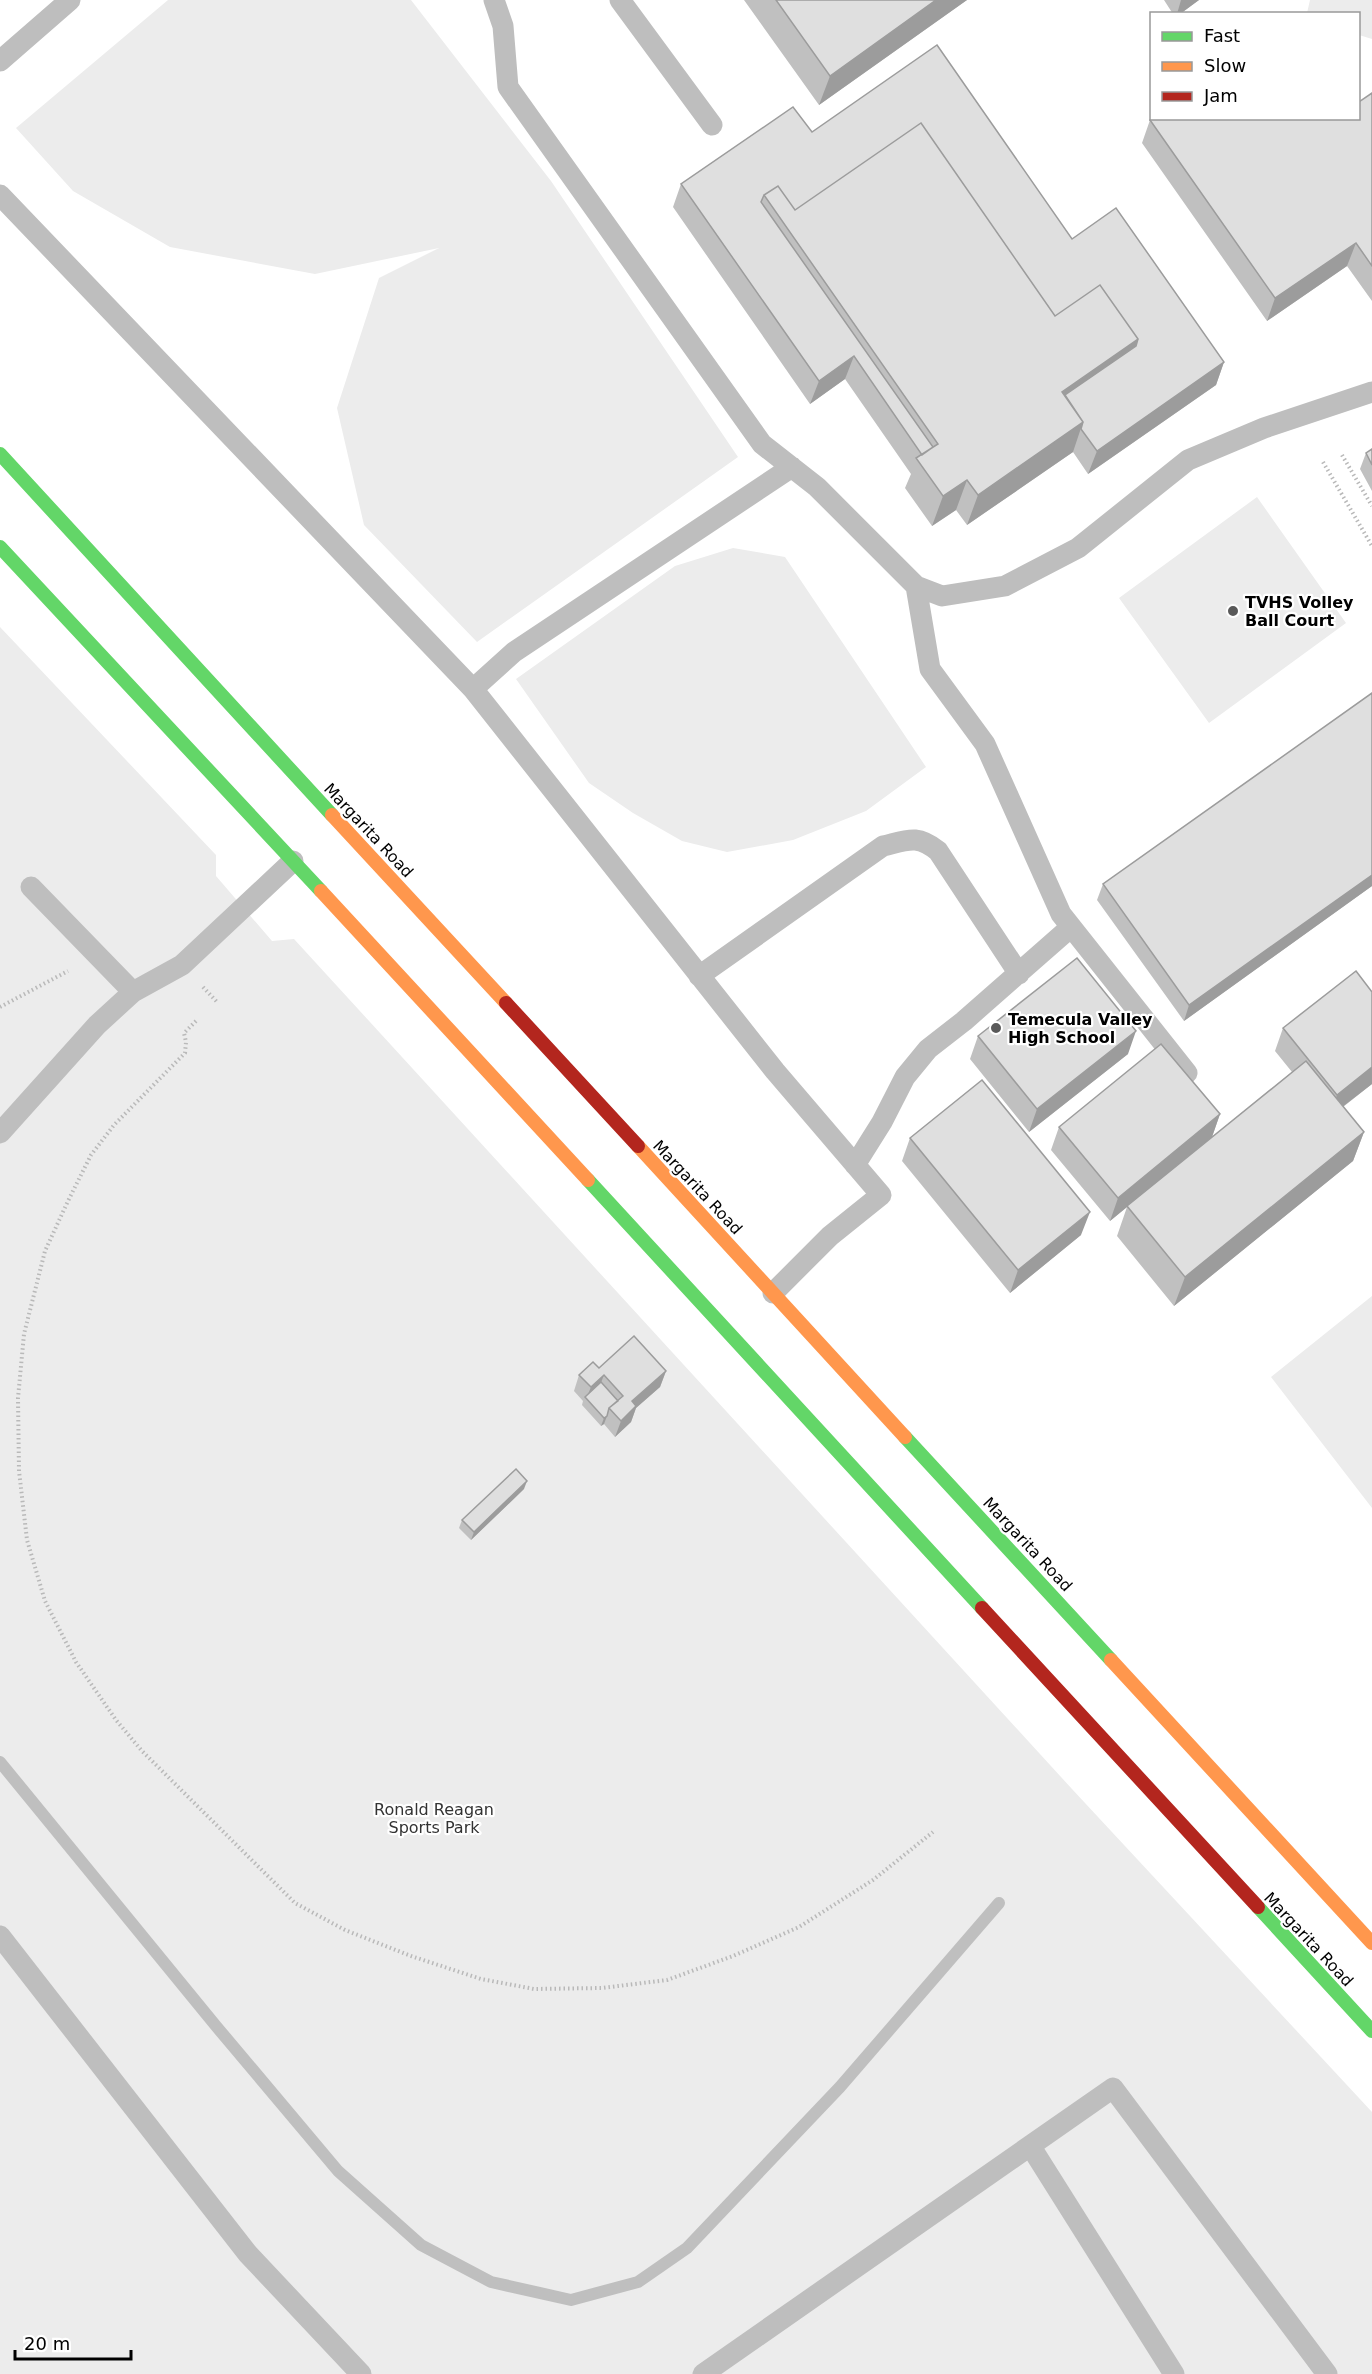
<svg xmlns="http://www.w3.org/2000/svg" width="1372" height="2374" viewBox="0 0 1372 2374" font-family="'DejaVu Sans',sans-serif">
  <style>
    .green { fill: #ececec }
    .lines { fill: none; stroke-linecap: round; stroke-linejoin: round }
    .stream { stroke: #bfbfbf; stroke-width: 12 }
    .path { stroke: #b9b9b9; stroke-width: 4; stroke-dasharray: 1.5 3; stroke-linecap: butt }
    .lane { stroke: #bebebe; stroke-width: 21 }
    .fast { stroke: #63d668; stroke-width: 14 }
    .slow { stroke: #ff974d; stroke-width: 14 }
    .jam { stroke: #b3261e; stroke-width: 14 }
    .wall { fill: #c0c0c0 }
    .shaded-wall { fill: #9c9c9c }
    .building { fill: #dfdfdf; stroke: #9c9c9c; stroke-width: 1.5 }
    .poi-dot { fill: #595959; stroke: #fff; stroke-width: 2 }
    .labels { text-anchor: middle; stroke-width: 4.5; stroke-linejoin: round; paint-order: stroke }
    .poi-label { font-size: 16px; font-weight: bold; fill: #000; stroke: #fff; text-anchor: start }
    .street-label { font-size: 16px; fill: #000; stroke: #fff }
    .park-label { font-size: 16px; fill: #333; stroke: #fff }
  </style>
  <rect width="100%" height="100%" fill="#fff"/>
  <path class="green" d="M 168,0 L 411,0 L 551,181 L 738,457 L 477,642 L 364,525 L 337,408 L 379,278 L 439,248 L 315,274 L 170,247 L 73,191 L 16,128 Z
    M 1310,0 L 1372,0 L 1372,39 L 1359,35 L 1358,14 L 1307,13 Z
    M 1257,497 L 1346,623 L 1209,723 L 1119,598 Z
    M 733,548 L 785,557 L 926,767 L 866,811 L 793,840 L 727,852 L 682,841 L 633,813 L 589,783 L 516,679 L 675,566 Z
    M 0,627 L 216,855 L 216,876 L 272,941 L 294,939 L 1072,1789 L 1372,2112 L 1372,2374 L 0,2374 Z
    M 1372,1296 L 1372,1508 L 1271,1377 Z"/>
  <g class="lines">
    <path class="stream" d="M 0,1762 L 216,2026 L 338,2171 L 421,2245 L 491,2282 L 571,2300 L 638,2282 L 687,2248 L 840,2087 L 999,1903"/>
    <path class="path" d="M 1342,455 L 1372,506
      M 1323,462 L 1372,546
      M 203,987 L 217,1002
      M 0,1007 L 68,971
      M 196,1021 L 184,1033 L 186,1042 L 185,1053 L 114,1125 L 91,1155 L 68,1201 L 45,1251 L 24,1334 L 18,1398 L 19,1471 L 27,1540 L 45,1601 L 76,1662 L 116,1720 L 142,1751 L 295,1903 L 345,1930 L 411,1956 L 481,1979 L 534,1989 L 602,1988 L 667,1980 L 733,1956 L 799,1927 L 873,1880 L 933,1832"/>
    <path class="lane" d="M 494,0 L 503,26 L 508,87 L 762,444 L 817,487 L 916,586 L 930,669 L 985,744 L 1061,914 L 1187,1073
      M 620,0 L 712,125
      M 0,61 L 70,0
      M 0,195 L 473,689 L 775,1071 L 881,1195 L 830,1236 L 773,1293
      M 916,586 L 942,596 L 1005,586 L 1078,548 L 1188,460 L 1264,428 L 1372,392
      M 473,689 L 514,652 L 792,467
      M 31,887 L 133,992
      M 699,976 L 883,846 C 908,840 917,834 938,851 L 1019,974
      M 0,1133 L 97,1025 L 133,992 L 182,965 L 293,861
      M 855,1165 L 882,1122 L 905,1077 L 928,1049 L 964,1021 L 1071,927
      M 0,1936 L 248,2254 L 361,2374
      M 1031,2147 L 1174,2374
      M 703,2374 L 1113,2088 L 1327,2374"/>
    <path class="fast" d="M 0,454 L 332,815
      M 0,547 L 321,891
      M 588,1180 L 982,1608
      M 905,1437 L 1111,1660
      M 1258,1907 L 1372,2031"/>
    <path class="slow" d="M 332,815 L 506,1003
      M 321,891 L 588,1180
      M 638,1146 L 905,1437
      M 1111,1660 L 1372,1943"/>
    <path class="jam" d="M 506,1003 L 638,1146
      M 982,1608 L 1258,1907"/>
  </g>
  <path class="wall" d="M 744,0 L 967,0 L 819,105 Z
    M 1164,0 L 1199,0 L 1180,14 L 1173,14 Z
    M 1372,93 L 1372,301 L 1347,266 L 1267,321 L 1142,143 L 1150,120 L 1359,118 Z
    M 812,132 L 1072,239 L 1224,362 L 1216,385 L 1088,474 L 1073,452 L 967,525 L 956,510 L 932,526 L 905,488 L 911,474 L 845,379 L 810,404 L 673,207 L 681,184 Z
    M 1372,449 L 1372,491 L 1360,469 L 1366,453 Z
    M 1372,693 L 1372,886 L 1184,1021 L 1097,900 L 1103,884 Z
    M 1372,992 L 1372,1084 L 1343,1107 L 1364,1132 L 1353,1161 L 1174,1306 L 1117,1236 L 1127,1207 L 1110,1221 L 1051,1150 L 1059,1127 L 1220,1114 L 1212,1137 L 1134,1201 L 1292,1072 L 1275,1051 L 1283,1028 Z
    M 978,1036 L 1128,1054 L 1029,1132 L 970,1059 Z
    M 910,1138 L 1081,1235 L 1010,1293 L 902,1161 Z
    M 599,1368 L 666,1371 L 660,1387 L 636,1408 L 631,1422 L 615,1437 L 604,1424 L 601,1426 L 582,1405 L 583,1401 L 574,1391 L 579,1375 Z
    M 524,1489 L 471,1540 L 459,1528 L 462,1520 Z"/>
  <path class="shaded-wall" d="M 936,0 L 967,0 L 819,105 L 830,76 Z
    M 1181,0 L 1199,0 L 1180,14 L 1177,14 Z
    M 1356,243 L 1347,266 L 1267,321 L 1275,298 Z
    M 1138,339 L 1128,369 L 1068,410 L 1062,392 Z
    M 854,356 L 845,379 L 810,404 L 819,381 Z
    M 1224,362 L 1216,385 L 1088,474 L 1097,451 Z
    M 1083,422 L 1073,452 L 967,525 L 978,495 Z
    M 967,480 L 956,510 L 932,526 L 943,496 Z
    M 1372,875 L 1372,886 L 1184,1021 L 1189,1005 Z
    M 1136,1031 L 1128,1054 L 1029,1132 L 1037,1109 Z
    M 1372,1067 L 1372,1084 L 1328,1118 L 1337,1095 Z
    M 1220,1114 L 1212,1137 L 1110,1221 L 1118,1198 Z
    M 1364,1132 L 1353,1161 L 1174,1306 L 1185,1277 Z
    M 1090,1212 L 1081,1235 L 1010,1293 L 1018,1270 Z
    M 666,1371 L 660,1387 L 636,1408 L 631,1422 L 615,1437 L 621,1421 L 632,1401 Z
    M 604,1375 L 598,1390 L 586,1399 L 591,1387 Z
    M 607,1416 L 604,1424 L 601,1426 L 604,1418 Z
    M 527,1481 L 524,1489 L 471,1540 L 474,1532 Z"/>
  <path class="building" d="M 776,0 L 936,0 L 830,76 Z
    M 937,45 L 1072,239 L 1116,208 L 1224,362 L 1097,451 L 1081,429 L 1083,422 L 1065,395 L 1136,346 L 1138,339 L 1100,285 L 1055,316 L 921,123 L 795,210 L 778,186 L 764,195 L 761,202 L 933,447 L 922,455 L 854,356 L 819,381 L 681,184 L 793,107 L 812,132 Z
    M 1372,93 L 1372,266 L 1356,243 L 1275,298 L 1150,120 L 1152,118 L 1359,118 L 1359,102 Z
    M 921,123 L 1055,316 L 1100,285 L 1138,339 L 1062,392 L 1083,422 L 978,495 L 967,480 L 943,496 L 916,458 L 938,444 L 764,195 L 778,186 L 795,210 Z
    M 1372,449 L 1372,465 L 1366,453 Z
    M 1372,693 L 1372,875 L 1189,1005 L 1103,884 Z
    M 1077,958 L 1136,1031 L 1037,1109 L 978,1036 Z
    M 1356,971 L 1372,992 L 1372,1067 L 1337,1095 L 1283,1028 Z
    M 1161,1044 L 1220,1114 L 1118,1198 L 1059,1127 Z
    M 1306,1061 L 1364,1132 L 1185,1277 L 1127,1206 Z
    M 982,1080 L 1090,1212 L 1018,1270 L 910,1138 Z
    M 634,1336 L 666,1371 L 632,1401 L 636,1406 L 621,1421 L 609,1408 L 623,1396 L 604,1375 L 591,1387 L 579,1375 L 593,1362 L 599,1368 Z
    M 601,1382 L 618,1401 L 609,1408 L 607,1416 L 604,1418 L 585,1397 Z
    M 516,1469 L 527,1481 L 474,1532 L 462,1520 Z"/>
  <g class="poi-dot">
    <circle cx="1233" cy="611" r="6"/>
    <circle cx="996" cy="1028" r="6"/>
  </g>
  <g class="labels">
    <g class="poi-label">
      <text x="1245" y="608">TVHS Volley<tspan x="1245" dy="18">Ball Court</tspan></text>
      <text x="1008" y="1025">Temecula Valley<tspan x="1008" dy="18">High School</tspan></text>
    </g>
    <g class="street-label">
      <text transform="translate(369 830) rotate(47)" y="6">Margarita Road</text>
      <text transform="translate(698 1187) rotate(47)" y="6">Margarita Road</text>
      <text transform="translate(1028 1544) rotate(47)" y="6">Margarita Road</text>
      <text transform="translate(1309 1939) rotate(47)" y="6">Margarita Road</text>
    </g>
    <g class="park-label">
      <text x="434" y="1815">Ronald Reagan<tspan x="434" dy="18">Sports Park</tspan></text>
    </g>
  </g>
  <rect x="1150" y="12" width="210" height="108" fill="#ffffff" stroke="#999999" stroke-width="1.5"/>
  <rect x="1162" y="32" width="30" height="9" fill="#63d668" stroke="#999999" stroke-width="1.5"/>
  <text x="1204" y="42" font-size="18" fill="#000000">Fast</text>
  <rect x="1162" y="62" width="30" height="9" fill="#ff974d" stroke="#999999" stroke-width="1.5"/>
  <text x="1204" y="72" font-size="18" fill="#000000">Slow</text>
  <rect x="1162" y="92" width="30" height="9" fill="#b3261e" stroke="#999999" stroke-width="1.5"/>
  <text x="1204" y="102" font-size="18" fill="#000000">Jam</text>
  <path d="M15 2350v9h116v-9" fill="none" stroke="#000000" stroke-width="3"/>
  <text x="24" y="2350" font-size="18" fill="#000000" stroke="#ffffff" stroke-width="4.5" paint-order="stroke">20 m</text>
</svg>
